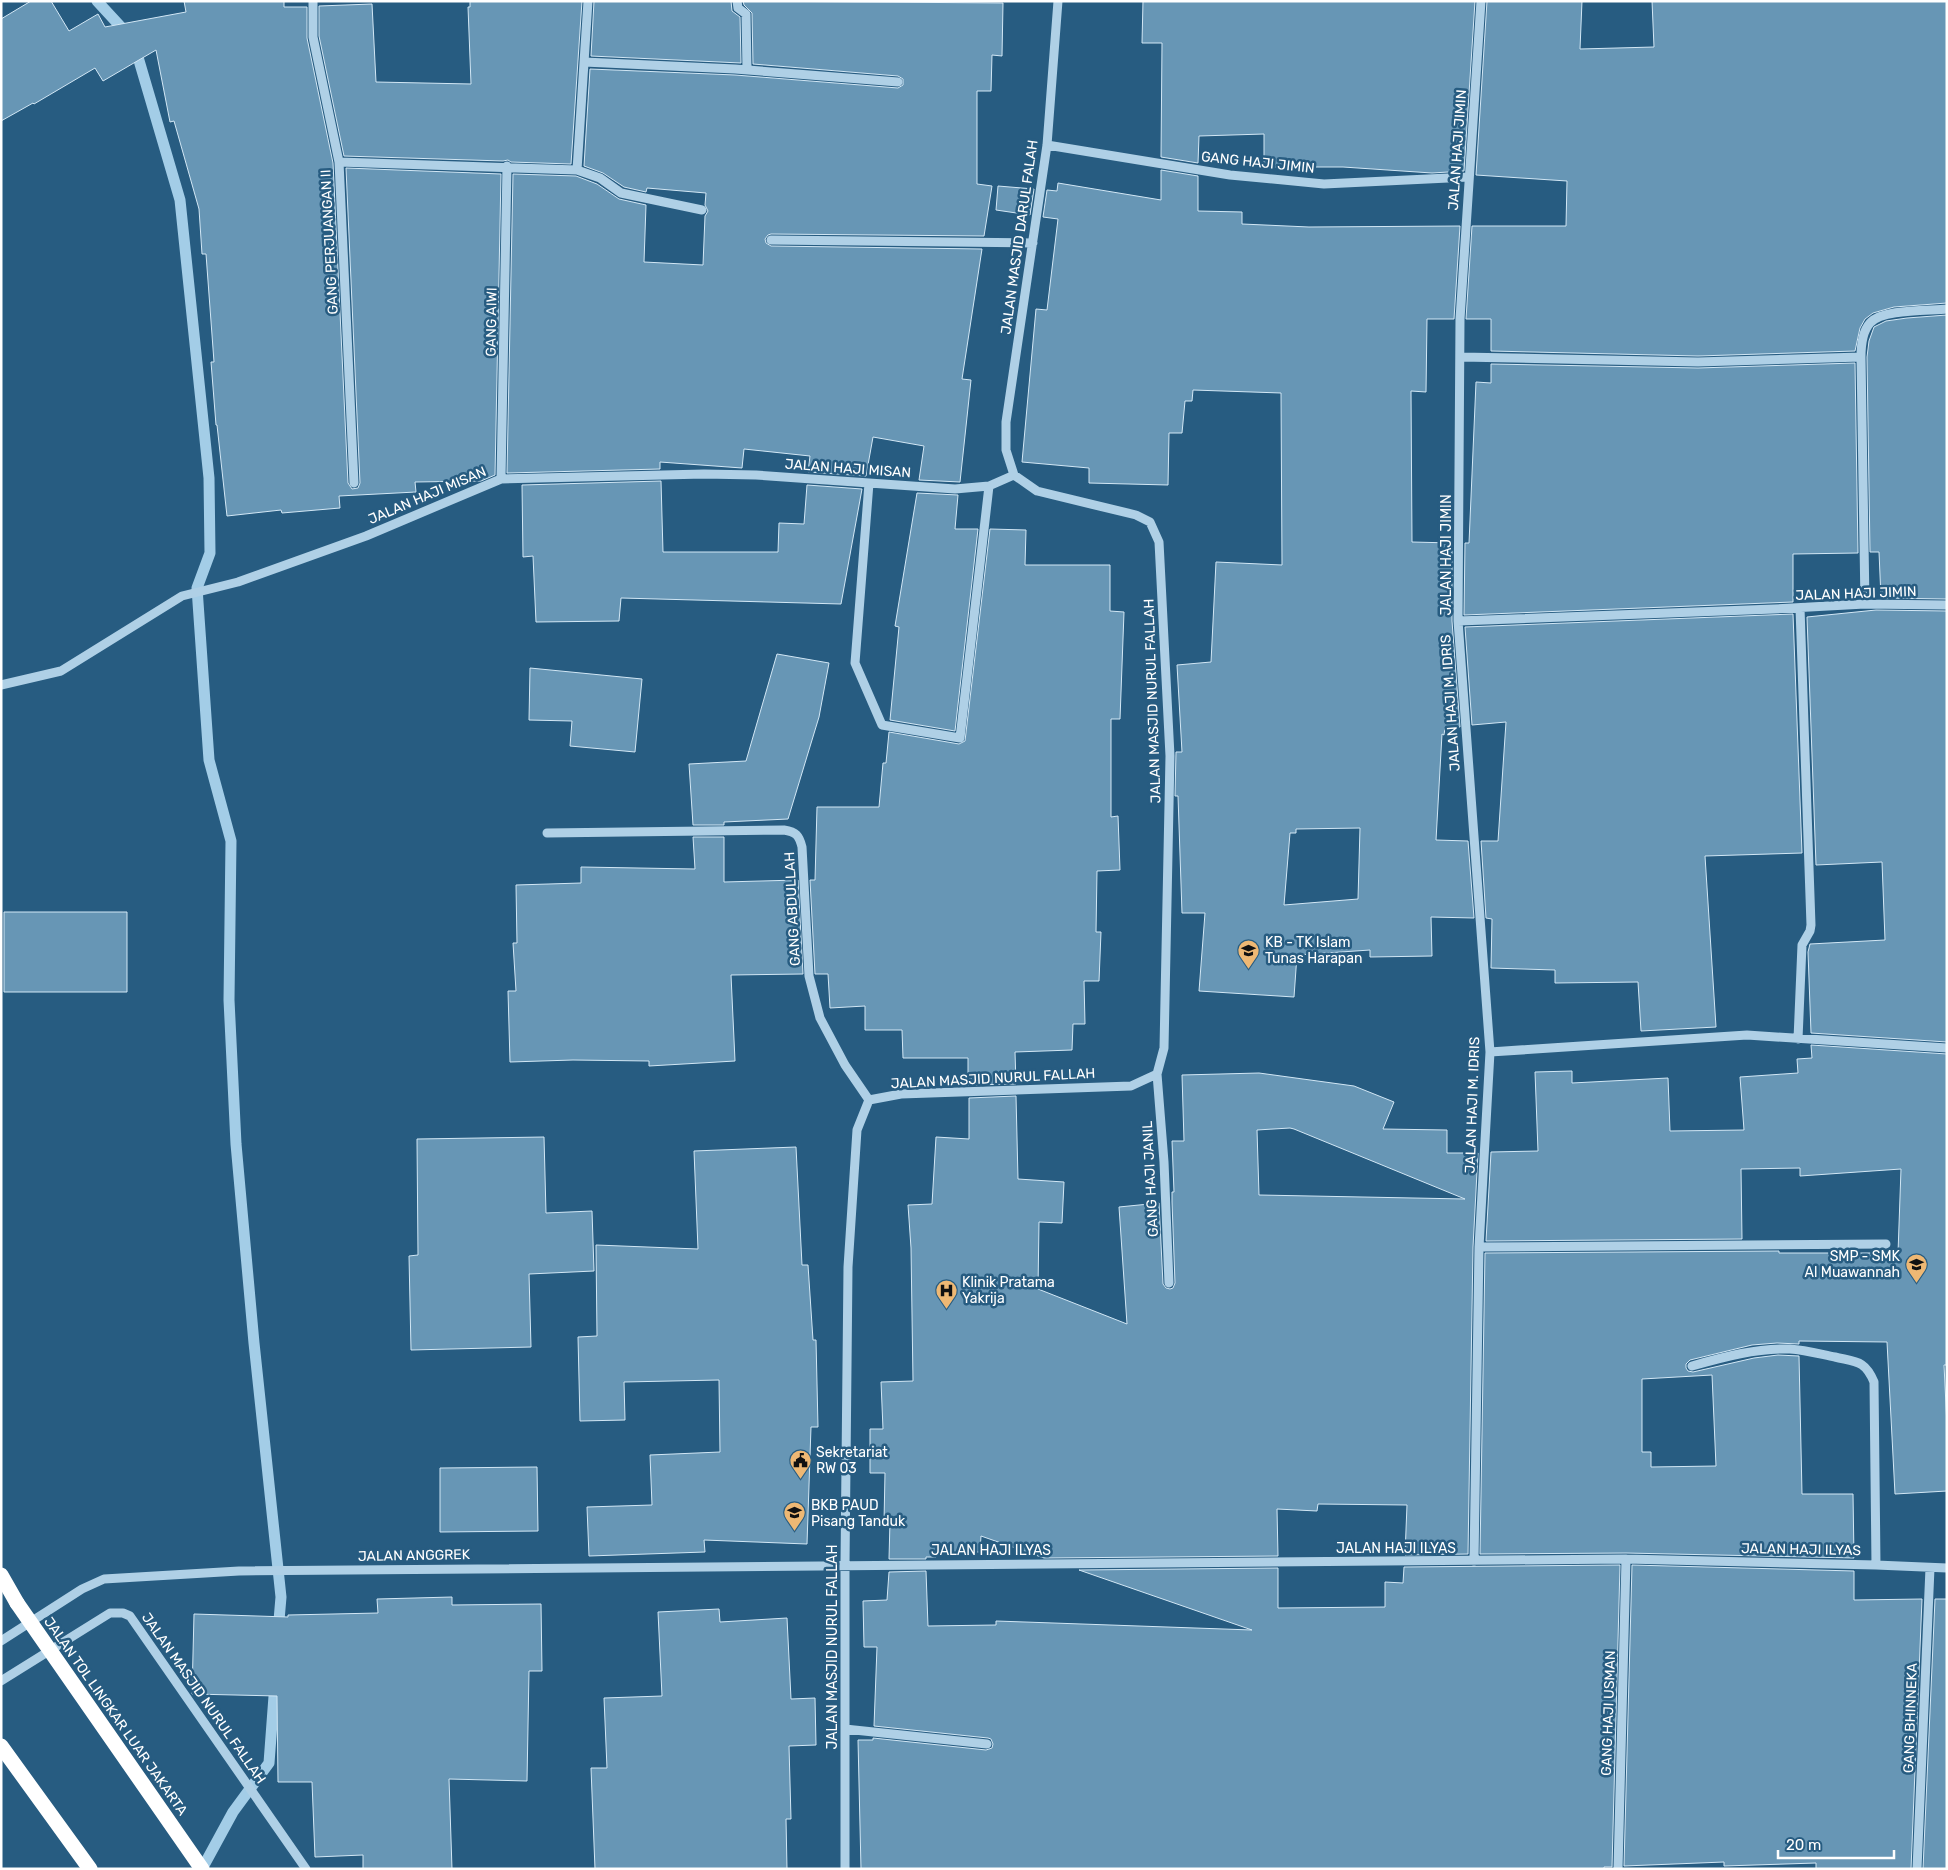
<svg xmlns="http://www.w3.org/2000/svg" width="1948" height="1870" viewBox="0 0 1948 1870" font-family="Rubik,sans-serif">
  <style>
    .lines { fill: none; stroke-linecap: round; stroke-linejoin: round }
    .stream { stroke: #a3cde7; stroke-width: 11 }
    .building { fill: #6796b5; stroke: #d2e7f5; fill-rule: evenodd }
    .minor { stroke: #afd0e6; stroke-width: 9 }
    .highway { stroke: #fff; stroke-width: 15 }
    .highway-bridge { stroke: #fff; stroke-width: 15 }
    .labels { text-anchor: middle; stroke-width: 5; stroke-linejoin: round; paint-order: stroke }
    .street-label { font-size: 14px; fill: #fff; stroke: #275c81 }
    .poi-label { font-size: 14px; fill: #fff; stroke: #275c81; text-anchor: start }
  </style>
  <rect width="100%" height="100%" fill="#275c81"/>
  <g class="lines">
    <path class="stream" d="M 97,1 L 133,40 L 180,200 L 209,478 L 210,553 L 197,588 L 209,760 L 231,841 L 229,1000 L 236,1144 L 254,1343 L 281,1597 L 278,1632
      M 202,1869 L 233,1812 L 269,1763 L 275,1683"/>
  </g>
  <path class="building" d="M 31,1 L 51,1 L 69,31 L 98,14 L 105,27 L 186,12 L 184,1 L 284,1 L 284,7 L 307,7 L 307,38 L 333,163 L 348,483 L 352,489 L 358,488 L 360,483 L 346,168 L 501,174 L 495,475 L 481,481 L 415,482 L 416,492 L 339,496 L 340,508 L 282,513 L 281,510 L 227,516 L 217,425 L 216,425 L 211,362 L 214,362 L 206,254 L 202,254 L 199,209 L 174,121 L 170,122 L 156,50 L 103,81 L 95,68 L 34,104 L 33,103 L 1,121 L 1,19 Z
    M 470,1 L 582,1 L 571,164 L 511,162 L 508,160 L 503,161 L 344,156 L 319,36 L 319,6 L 372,4 L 376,82 L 471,84 L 468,7 L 470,7 Z
    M 594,1 L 731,1 L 732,11 L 740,17 L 741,63 L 591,56 Z
    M 743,1 L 1003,3 L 1002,56 L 992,55 L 991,91 L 977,91 L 977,184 L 992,186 L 984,236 L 771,234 L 768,235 L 765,239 L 766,243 L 771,246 L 982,249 L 962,379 L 971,380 L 960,482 L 919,480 L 924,446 L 873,437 L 866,476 L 808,472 L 810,456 L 744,449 L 742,468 L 660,462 L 660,469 L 507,473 L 513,174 L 576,176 L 597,184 L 619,199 L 646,205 L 644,262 L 703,265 L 705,216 L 708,211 L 705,205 L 706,193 L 647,188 L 646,192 L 624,187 L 603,173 L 584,166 L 590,69 L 735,75 L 898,88 L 903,85 L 903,79 L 898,76 L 753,64 L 752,13 L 744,5 Z
    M 1143,1 L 1475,1 L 1464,171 L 1432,173 L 1343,167 L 1264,167 L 1264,134 L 1199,136 L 1198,163 L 1161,157 L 1162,43 L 1142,43 Z
    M 1487,1 L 1582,1 L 1580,49 L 1654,47 L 1652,1 L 1947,1 L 1947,303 L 1894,307 L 1873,313 L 1865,319 L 1860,328 L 1855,351 L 1698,356 L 1491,351 L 1491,319 L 1466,319 L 1472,226 L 1566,226 L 1567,181 L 1476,175 Z
    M 1161,170 L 1198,176 L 1198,211 L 1242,212 L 1242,224 L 1309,227 L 1460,226 L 1454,319 L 1427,319 L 1426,392 L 1411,391 L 1412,542 L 1452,543 L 1452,621 L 1460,727 L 1445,728 L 1444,735 L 1442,734 L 1436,840 L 1468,841 L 1474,918 L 1431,917 L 1432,956 L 1370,957 L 1370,950 L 1297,955 L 1294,997 L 1199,991 L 1205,913 L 1182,913 L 1178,796 L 1175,796 L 1176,752 L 1182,752 L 1177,665 L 1211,662 L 1216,562 L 1282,565 L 1281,393 L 1193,390 L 1192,401 L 1185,401 L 1182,433 L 1169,433 L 1168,485 L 1089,483 L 1089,468 L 1022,462 L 1036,309 L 1047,310 L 1058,219 L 1043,217 L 1047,190 L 1057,191 L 1058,183 L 1161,200 ZM 1360,828 L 1358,899 L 1284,905 L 1290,833 L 1296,833 L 1296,829 Z
    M 998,186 L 1034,189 L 1030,215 L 996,210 Z
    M 1947,315 L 1947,599 L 1881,598 L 1879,552 L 1870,552 L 1867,357 L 1869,341 L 1874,327 L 1886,321 L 1907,318 Z
    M 1855,363 L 1858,553 L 1793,554 L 1793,602 L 1464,615 L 1465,543 L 1469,543 L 1476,382 L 1491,383 L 1491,364 L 1698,368 Z
    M 661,481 L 663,552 L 778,552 L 779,523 L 804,524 L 807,485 L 862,489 L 841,604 L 621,598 L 619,621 L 536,622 L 533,556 L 523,557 L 522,485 Z
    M 917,493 L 958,495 L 955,529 L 978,529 L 955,731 L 890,720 L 899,627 L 895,626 Z
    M 990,529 L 1026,530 L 1025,565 L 1110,565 L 1110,611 L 1124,612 L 1120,719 L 1111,719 L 1111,817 L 1118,816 L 1120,870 L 1097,871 L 1096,932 L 1101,932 L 1099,981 L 1084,981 L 1085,1024 L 1073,1024 L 1072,1050 L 1015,1052 L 1016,1084 L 968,1085 L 968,1058 L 903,1058 L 902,1030 L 865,1030 L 865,1006 L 830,1008 L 828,974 L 815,974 L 810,880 L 815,880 L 817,807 L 879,807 L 883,763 L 886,763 L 889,732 L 959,744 L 965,741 Z
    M 1876,610 L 1947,611 L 1947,1042 L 1811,1033 L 1808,952 L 1810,944 L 1885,940 L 1882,862 L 1816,865 L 1807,617 Z
    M 1793,614 L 1802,853 L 1705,856 L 1716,1027 L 1641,1031 L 1638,982 L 1555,983 L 1555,970 L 1491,968 L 1492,919 L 1486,918 L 1481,841 L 1498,841 L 1506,722 L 1472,725 L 1465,627 Z
    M 777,654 L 829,663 L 819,717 L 788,819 L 724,822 L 724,825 L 693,825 L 689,764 L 746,761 Z
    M 530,668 L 642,679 L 635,752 L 570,746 L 572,721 L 529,720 Z
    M 693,837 L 724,837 L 724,882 L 798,880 L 803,974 L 731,975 L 735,1061 L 649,1066 L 649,1061 L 573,1060 L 510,1062 L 508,991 L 516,991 L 513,943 L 517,943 L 516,885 L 581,883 L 581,867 L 695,869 Z
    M 4,912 L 127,912 L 127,992 L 4,992 Z
    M 1811,1045 L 1947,1054 L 1947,1365 L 1944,1365 L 1947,1426 L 1947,1491 L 1895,1494 L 1887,1342 L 1799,1341 L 1799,1344 L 1777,1343 L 1752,1345 L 1690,1360 L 1686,1364 L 1686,1368 L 1688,1371 L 1693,1372 L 1754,1358 L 1778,1355 L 1799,1356 L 1802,1494 L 1853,1494 L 1854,1558 L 1626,1553 L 1480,1554 L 1485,1253 L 1779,1251 L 1779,1253 L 1898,1253 L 1901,1169 L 1800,1176 L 1800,1168 L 1741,1169 L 1742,1239 L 1486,1241 L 1491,1152 L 1538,1151 L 1535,1072 L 1572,1071 L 1572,1083 L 1668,1078 L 1670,1131 L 1744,1130 L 1740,1077 L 1798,1073 L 1797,1059 L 1812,1058 ZM 1712,1375 L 1716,1466 L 1651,1467 L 1651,1452 L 1642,1452 L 1642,1379 Z
    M 1259,1073 L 1354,1086 L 1394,1102 L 1383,1129 L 1447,1130 L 1447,1153 L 1478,1153 L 1473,1247 L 1468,1554 L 1405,1555 L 1407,1505 L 1318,1504 L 1317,1511 L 1277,1509 L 1278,1556 L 1044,1558 L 981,1536 L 980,1552 L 936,1552 L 936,1557 L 926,1557 L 926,1559 L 889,1559 L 890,1521 L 884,1522 L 885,1473 L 870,1473 L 870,1429 L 883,1429 L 881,1382 L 913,1381 L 911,1248 L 908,1205 L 932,1204 L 936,1137 L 969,1139 L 969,1098 L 1016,1096 L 1018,1179 L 1064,1182 L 1062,1223 L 1039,1222 L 1038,1289 L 1127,1324 L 1119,1207 L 1159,1203 L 1163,1284 L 1166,1288 L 1170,1289 L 1173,1288 L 1175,1283 L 1172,1202 L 1172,1192 L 1174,1192 L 1172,1141 L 1184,1141 L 1182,1075 ZM 1290,1128 L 1294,1129 L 1465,1199 L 1259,1195 L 1257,1130 Z
    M 544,1137 L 546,1213 L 592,1211 L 594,1271 L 529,1274 L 531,1347 L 411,1350 L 409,1256 L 418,1255 L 417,1139 Z
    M 796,1147 L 802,1265 L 808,1265 L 813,1340 L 816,1340 L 818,1427 L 811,1427 L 807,1544 L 704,1540 L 705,1552 L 589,1556 L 587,1507 L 652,1505 L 650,1455 L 720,1452 L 719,1380 L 624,1382 L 625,1420 L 580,1421 L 578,1337 L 597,1336 L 596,1245 L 698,1249 L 694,1151 Z
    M 537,1467 L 538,1531 L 440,1532 L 440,1468 Z
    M 1620,1565 L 1612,1867 L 1604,1867 L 1604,1869 L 861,1869 L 858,1740 L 873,1740 L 873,1738 L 986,1750 L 992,1748 L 993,1744 L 991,1739 L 988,1738 L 874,1726 L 877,1647 L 864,1647 L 863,1601 L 887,1600 L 889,1572 L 926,1571 L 928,1626 L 996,1625 L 996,1621 L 1252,1630 L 1079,1570 L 1278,1568 L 1278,1608 L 1385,1607 L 1385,1582 L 1403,1583 L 1404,1567 Z
    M 1632,1565 L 1854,1571 L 1854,1600 L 1922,1599 L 1911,1869 L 1816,1869 L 1816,1863 L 1724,1866 L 1724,1862 L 1624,1866 Z
    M 452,1597 L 452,1605 L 541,1604 L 542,1671 L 529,1671 L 527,1781 L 449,1779 L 452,1869 L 363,1869 L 363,1855 L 315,1857 L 312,1782 L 278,1782 L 277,1696 L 192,1694 L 194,1614 L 288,1617 L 288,1615 L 378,1613 L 377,1599 Z
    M 1935,1599 L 1947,1599 L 1947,1869 L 1923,1869 Z
    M 719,1609 L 720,1622 L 787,1618 L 791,1699 L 815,1698 L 816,1745 L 789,1746 L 791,1819 L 786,1819 L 787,1869 L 595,1869 L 591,1768 L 607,1768 L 604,1698 L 662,1696 L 658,1612 Z"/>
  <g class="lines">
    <path class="minor" d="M 313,1 L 313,37 L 339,162 L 354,483
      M 737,1 L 738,8 L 746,14 L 747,70
      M 1481,1 L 1460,319 L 1458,621 L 1774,609 L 1865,604 L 1947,605
      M 584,62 L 735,69 L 898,82
      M 1047,145 L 1230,175 L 1324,184 L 1469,177
      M 339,162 L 577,170 L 600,178 L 621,193 L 702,210
      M 577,170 L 588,1
      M 771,240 L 1033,243
      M 1461,357 L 1698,362 L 1861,357 C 1861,346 1862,332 1870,323 C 1882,309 1928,311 1947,309
      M 1861,357 L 1865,604
      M 1014,475 L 1006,450 L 1006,422 L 1047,145 L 1058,1
      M 501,479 L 507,166
      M 869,483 L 855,663 L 882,725 L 960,738 L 989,486
      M 1458,621 L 1490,1052 L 1479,1247 L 1474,1561
      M 1,685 L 61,671 L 182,596 L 238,582 L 366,536 L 501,479 L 704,474 L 756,475 L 955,489 L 989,486 L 1014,475
      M 547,833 L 784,830 C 796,832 799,835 802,847 L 809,976 L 820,1018 L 845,1065 L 869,1100
      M 1798,1039 L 1802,945 L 1810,931 L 1811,925 L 1800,608
      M 1490,1052 L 1747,1035 L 1947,1048
      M 1157,1074 L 1164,1162 L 1169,1283
      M 1479,1247 L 1886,1244
      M 1692,1366 C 1723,1357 1757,1348 1790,1349 C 1805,1350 1820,1354 1835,1357 C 1856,1362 1865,1360 1874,1382 L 1876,1565
      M 1,1641 L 82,1589 L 104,1579 L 239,1571 L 1626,1559 L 1876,1565 L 1947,1568
      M 1,1681 L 110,1613 L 123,1613 L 130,1616 L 306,1869
      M 845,1729 L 987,1744
      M 845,1869 L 845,1564 L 848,1267 L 857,1130 L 869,1100 L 901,1094 L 1131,1086 L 1157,1074 L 1164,1048 L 1170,756 L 1159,542 L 1150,522 L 1136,515 L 1037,491 L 1014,475
      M 1618,1869 L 1626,1559
      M 1917,1869 L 1930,1568"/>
    <path class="highway" d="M 1,1575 L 17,1603
      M 1,1746 L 90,1869"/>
    <path class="highway-bridge" d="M 17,1603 L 202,1869"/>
  </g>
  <defs>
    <symbol id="school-pin" viewBox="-11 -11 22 30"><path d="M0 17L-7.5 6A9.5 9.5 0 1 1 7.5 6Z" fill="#eeb874" stroke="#275c81"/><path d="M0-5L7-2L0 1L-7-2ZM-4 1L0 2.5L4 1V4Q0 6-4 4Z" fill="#111"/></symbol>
    <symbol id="hospital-pin" viewBox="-11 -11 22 30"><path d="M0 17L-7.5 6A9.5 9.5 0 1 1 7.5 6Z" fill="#eeb874" stroke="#275c81"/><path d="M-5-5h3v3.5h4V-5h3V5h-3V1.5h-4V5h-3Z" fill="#111"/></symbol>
    <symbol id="civic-pin" viewBox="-11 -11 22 30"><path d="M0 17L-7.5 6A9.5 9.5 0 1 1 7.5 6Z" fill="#eeb874" stroke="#275c81"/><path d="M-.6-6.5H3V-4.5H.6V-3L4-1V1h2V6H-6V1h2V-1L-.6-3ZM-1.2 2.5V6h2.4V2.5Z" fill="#111"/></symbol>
  </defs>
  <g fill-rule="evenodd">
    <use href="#school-pin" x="1236" y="938" width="25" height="34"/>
    <use href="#school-pin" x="1904" y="1252" width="25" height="34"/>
    <use href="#hospital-pin" x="934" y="1278" width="25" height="34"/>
    <use href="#civic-pin" x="788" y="1448" width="25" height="34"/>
    <use href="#school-pin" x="782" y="1500" width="25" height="34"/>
  </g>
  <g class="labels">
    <g class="street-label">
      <text transform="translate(1457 150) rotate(-86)" y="5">JALAN HAJI JIMIN</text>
      <text transform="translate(1258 162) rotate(6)" y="5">GANG HAJI JIMIN</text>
      <text transform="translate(1019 237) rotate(-82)" y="5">JALAN MASJID DARUL FALAH</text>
      <text transform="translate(329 242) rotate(-93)" y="5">GANG PERJUANGAN II</text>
      <text transform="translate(491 322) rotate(-89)" y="5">GANG AIWI</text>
      <text transform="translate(848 468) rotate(4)" y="5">JALAN HAJI MISAN</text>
      <text transform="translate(427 495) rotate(-23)" y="5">JALAN HAJI MISAN</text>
      <text transform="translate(1446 555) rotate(-90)" y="5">JALAN HAJI JIMIN</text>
      <text transform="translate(1856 593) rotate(-2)" y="5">JALAN HAJI JIMIN</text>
      <text transform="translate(1152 701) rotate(-92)" y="5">JALAN MASJID NURUL FALLAH</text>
      <text transform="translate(1450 703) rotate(-94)" y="5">JALAN HAJI M. IDRIS</text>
      <text transform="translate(792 909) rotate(-93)" y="5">GANG ABDULLAH</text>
      <text transform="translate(993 1078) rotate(-3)" y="5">JALAN MASJID NURUL FALLAH</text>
      <text transform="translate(1472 1105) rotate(-88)" y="5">JALAN HAJI M. IDRIS</text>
      <text transform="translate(1150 1179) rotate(-93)" y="5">GANG HAJI JANIL</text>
      <text x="1396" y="1553">JALAN HAJI ILYAS</text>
      <text transform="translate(1801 1549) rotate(1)" y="5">JALAN HAJI ILYAS</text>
      <text x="991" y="1555">JALAN HAJI ILYAS</text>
      <text transform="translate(414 1555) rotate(-1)" y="5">JALAN ANGGREK</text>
      <text transform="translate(832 1647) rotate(-90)" y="5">JALAN MASJID NURUL FALLAH</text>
      <text transform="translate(204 1698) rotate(55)" y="5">JALAN MASJID NURUL FALLAH</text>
      <text transform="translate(1608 1713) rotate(-88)" y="5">GANG HAJI USMAN</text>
      <text transform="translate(116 1716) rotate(55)" y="5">JALAN TOL LINGKAR LUAR JAKARTA</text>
      <text transform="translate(1910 1718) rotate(-88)" y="5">GANG BHINNEKA</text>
    </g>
    <g class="poi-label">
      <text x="1265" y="947">KB - TK Islam<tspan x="1265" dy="16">Tunas Harapan</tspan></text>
      <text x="1900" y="1261" text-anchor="end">SMP - SMK<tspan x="1900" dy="16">Al Muawannah</tspan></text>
      <text x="962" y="1287">Klinik Pratama<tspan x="962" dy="16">Yakrija</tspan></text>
      <text x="816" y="1457">Sekretariat<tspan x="816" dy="16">RW 03</tspan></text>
      <text x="811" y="1510">BKB PAUD<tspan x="811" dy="16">Pisang Tanduk</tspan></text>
    </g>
  </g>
  <rect width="1948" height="1870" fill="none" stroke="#ffffff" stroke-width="5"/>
  <path d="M1778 1850v8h116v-8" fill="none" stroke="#ffffff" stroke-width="2.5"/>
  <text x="1786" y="1850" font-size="15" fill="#ffffff" stroke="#275c81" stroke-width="4" paint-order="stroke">20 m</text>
</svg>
